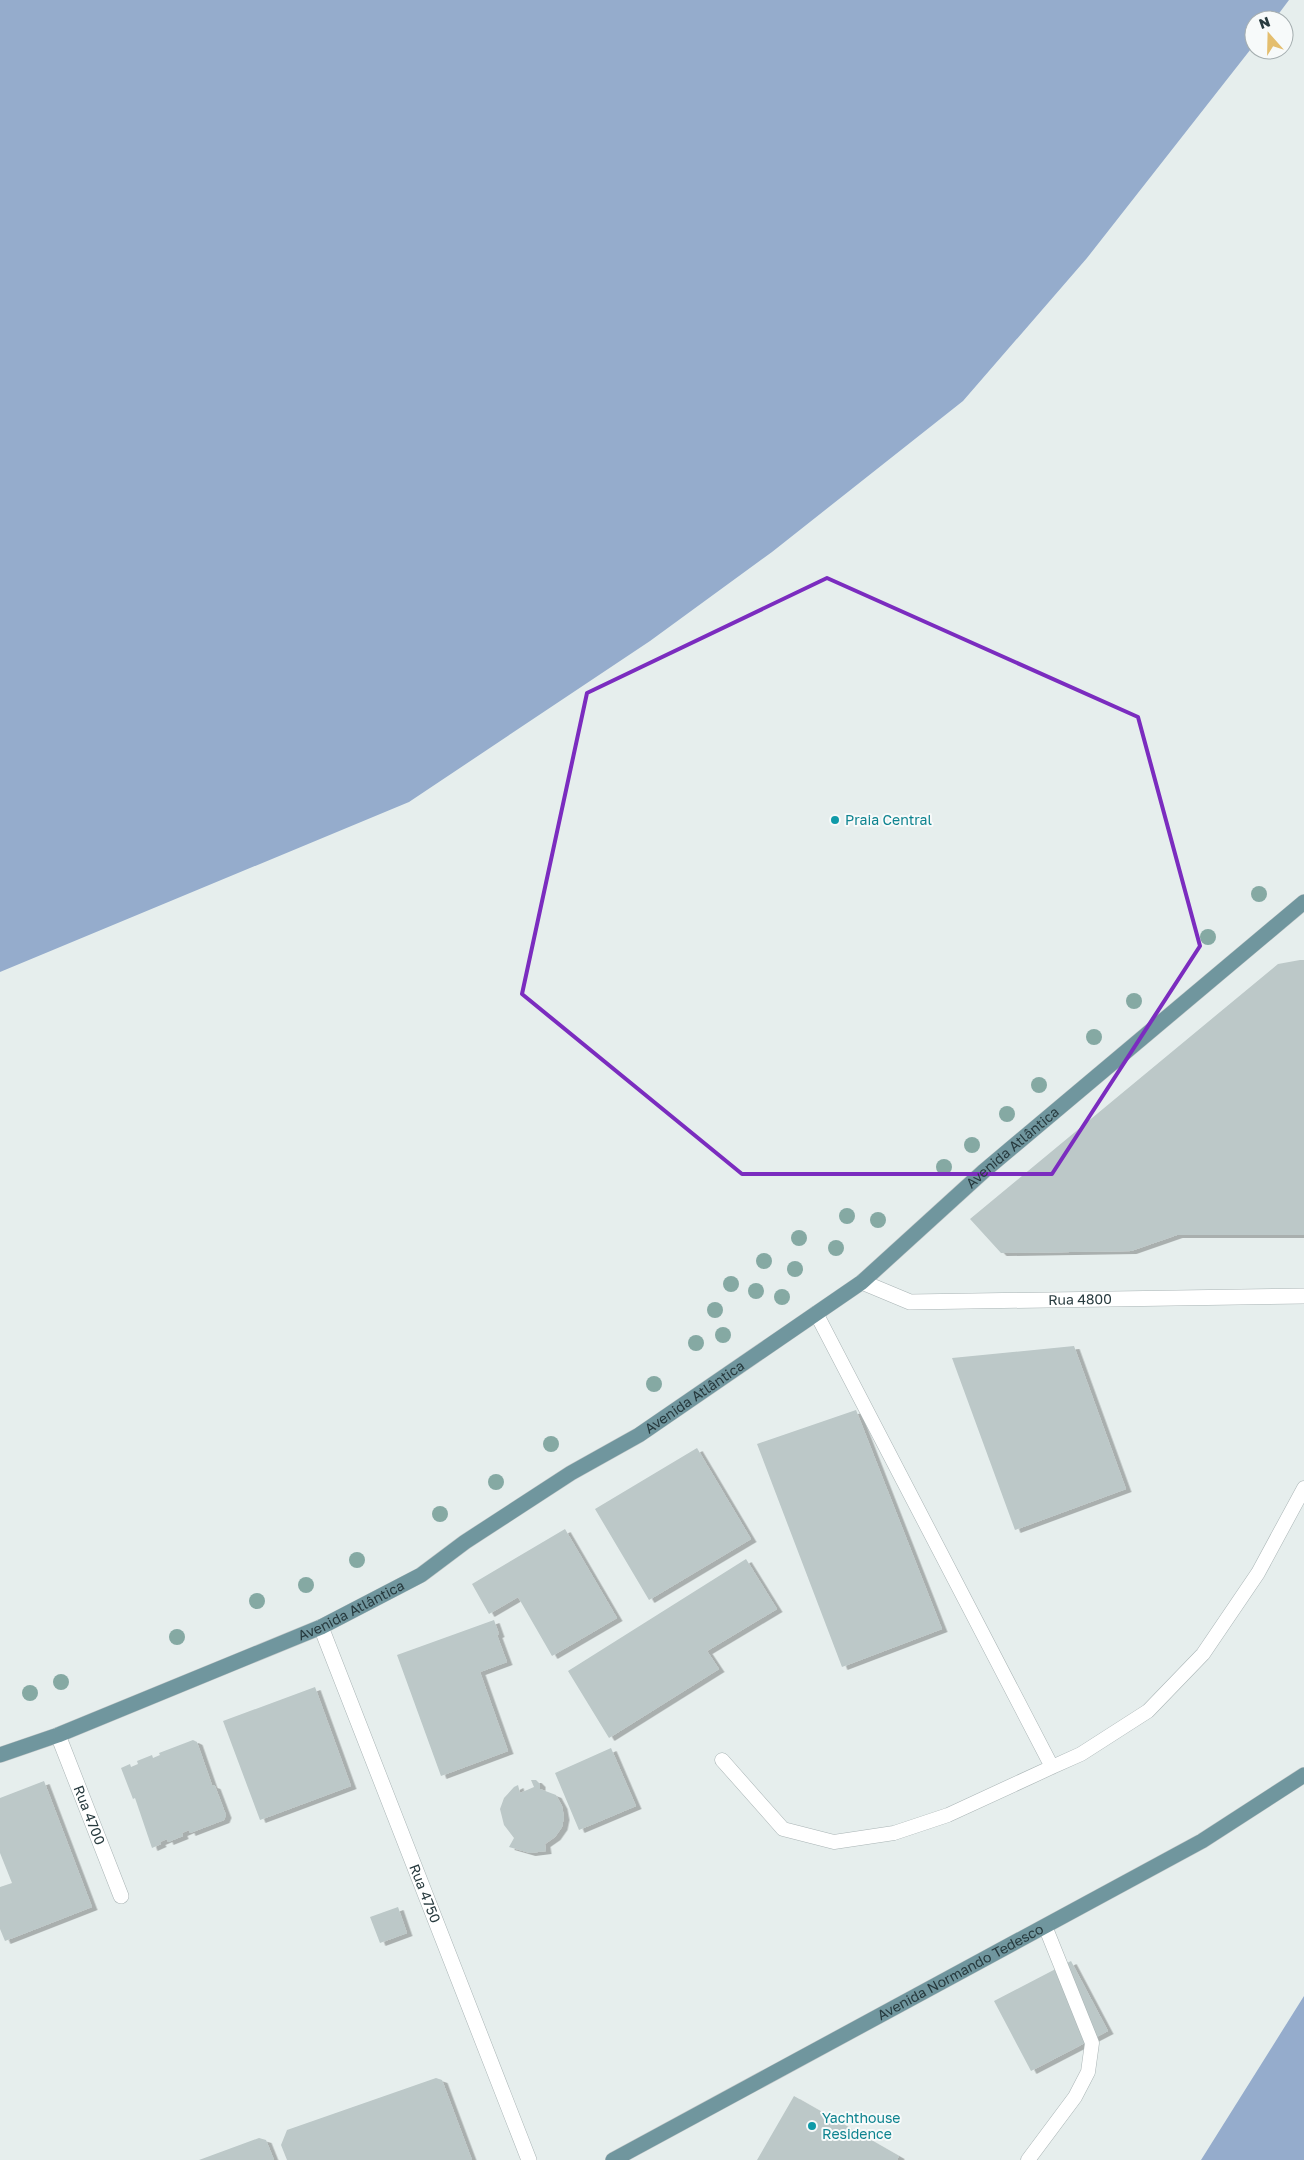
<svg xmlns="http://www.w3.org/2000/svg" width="1304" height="2160" viewBox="0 0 1304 2160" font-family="'Golos Text',sans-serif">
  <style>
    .water { fill: #95accc }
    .building { fill: #bcc8c8; filter: url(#shadow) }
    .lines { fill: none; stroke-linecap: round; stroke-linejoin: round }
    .service-casing { stroke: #a9b4b5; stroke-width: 15 }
    .minor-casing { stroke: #a9b4b5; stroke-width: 16 }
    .primary-casing { stroke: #c3c8c9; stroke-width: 16 }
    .service { stroke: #fff; stroke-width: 14 }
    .minor { stroke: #fff; stroke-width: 15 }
    .primary { stroke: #70969e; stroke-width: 15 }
    .tree { fill: #85a9a3 }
    .marked { fill: none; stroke: #7b2cbf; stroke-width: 4; stroke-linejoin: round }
    .culture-dot { fill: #0f9aa8; stroke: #f7fafa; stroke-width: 2 }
    .labels { text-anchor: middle; stroke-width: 4; stroke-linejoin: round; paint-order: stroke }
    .culture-label { font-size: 14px; fill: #0d838f; stroke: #f7fafa; text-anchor: start }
    .street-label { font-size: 14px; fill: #273a3e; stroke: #f7fafa }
  </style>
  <defs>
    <filter id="shadow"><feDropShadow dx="5.5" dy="3" stdDeviation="0" flood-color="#0004"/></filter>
  </defs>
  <rect width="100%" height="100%" fill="#e6eeed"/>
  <path class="water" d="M 0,0 L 1289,0 L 1274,20 L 1254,20 L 1254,45 L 1087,258 L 963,401 L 772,552 L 650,641 L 409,802 L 0,972 Z
    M 1304,1996 L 1304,2160 L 1201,2160 Z"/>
  <path class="building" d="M 1300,960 L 1304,960 L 1304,1235 L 1177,1235 L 1131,1251 L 1001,1253 L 970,1219 L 1278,964 Z
    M 1074,1346 L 1126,1489 L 1015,1530 L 952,1358 Z
    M 856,1410 L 942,1629 L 842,1667 L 757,1444 Z
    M 697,1448 L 751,1539 L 649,1600 L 595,1509 Z
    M 565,1529 L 617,1618 L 552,1656 L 518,1597 L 489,1614 L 472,1584 Z
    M 746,1559 L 777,1609 L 707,1651 L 719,1669 L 609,1738 L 568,1671 Z
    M 494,1620 L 499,1634 L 497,1635 L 507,1662 L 480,1672 L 508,1751 L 441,1776 L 397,1655 Z
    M 315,1687 L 351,1786 L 260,1820 L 223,1721 Z
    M 193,1740 L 197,1742 L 212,1785 L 215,1786 L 226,1815 L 224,1820 L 190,1833 L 189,1830 L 182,1833 L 183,1836 L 168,1842 L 167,1839 L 160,1842 L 161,1844 L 152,1848 L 135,1798 L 133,1799 L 121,1768 L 130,1764 L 131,1767 L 138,1764 L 137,1761 L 152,1755 L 153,1758 L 160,1755 L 159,1753 Z
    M 611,1748 L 636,1806 L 579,1830 L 555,1773 Z
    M 531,1780 L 536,1780 L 540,1784 L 540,1789 L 556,1795 L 562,1806 L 564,1817 L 562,1827 L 555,1837 L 545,1844 L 546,1851 L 530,1853 L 509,1847 L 514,1838 L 504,1825 L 500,1809 L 504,1798 L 514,1787 L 518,1785 L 520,1793 L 534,1787 Z
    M 44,1781 L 92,1907 L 5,1941 L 0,1929 L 0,1887 L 12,1883 L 0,1853 L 0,1798 Z
    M 398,1907 L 407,1933 L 380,1943 L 370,1917 Z
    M 1071,1961 L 1108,2031 L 1031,2071 L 994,2001 Z
    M 436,2078 L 442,2080 L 472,2160 L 287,2160 L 281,2145 L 287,2130 Z
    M 794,2096 L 899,2156 L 897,2160 L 757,2160 Z
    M 259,2138 L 266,2140 L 274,2160 L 199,2160 Z"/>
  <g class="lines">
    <defs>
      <path id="service" d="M 816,1313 L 1052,1767
        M 722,1760 L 783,1829 L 834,1842 L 894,1833 L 948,1815 L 1052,1767 L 1081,1754 L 1148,1711 L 1203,1654 L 1258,1573 L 1304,1488
        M 1028,2160 L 1075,2097 L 1088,2072 L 1092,2043 L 1045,1926"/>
      <g id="minor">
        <path id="s1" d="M 862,1282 L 910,1302 L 1304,1296"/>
        <path id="s2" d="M 321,1627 L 529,2160"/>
        <path id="s3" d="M 58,1735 L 121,1896"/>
      </g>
      <g id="primary">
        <path id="s4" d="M 0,1755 L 58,1735 L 321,1627 L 421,1575 L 465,1542 L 571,1473 L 639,1435 L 862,1282 L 984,1171 L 1304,902"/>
        <path id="s5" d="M 613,2160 L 1202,1841 L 1304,1775"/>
      </g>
    </defs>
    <use href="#service" class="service-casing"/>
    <use href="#minor" class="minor-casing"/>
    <use href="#primary" class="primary-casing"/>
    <use href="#service" class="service"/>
    <use href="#minor" class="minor"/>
    <use href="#primary" class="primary"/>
  </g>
  <g class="tree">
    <circle cx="1259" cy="894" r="8"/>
    <circle cx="1208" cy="937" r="8"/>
    <circle cx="1134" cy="1001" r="8"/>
    <circle cx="1094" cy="1037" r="8"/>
    <circle cx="1039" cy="1085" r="8"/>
    <circle cx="1007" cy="1114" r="8"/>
    <circle cx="972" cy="1145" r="8"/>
    <circle cx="944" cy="1167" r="8"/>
    <circle cx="847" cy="1216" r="8"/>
    <circle cx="878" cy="1220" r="8"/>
    <circle cx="799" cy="1238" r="8"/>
    <circle cx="836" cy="1248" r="8"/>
    <circle cx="764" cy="1261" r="8"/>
    <circle cx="795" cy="1269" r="8"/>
    <circle cx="731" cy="1284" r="8"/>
    <circle cx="756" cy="1291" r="8"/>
    <circle cx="782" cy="1297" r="8"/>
    <circle cx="715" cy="1310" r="8"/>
    <circle cx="723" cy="1335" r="8"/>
    <circle cx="696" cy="1343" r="8"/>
    <circle cx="654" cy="1384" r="8"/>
    <circle cx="551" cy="1444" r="8"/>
    <circle cx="496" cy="1482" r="8"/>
    <circle cx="440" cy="1514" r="8"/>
    <circle cx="357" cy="1560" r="8"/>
    <circle cx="306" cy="1585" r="8"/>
    <circle cx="257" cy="1601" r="8"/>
    <circle cx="177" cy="1637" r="8"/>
    <circle cx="61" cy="1682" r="8"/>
    <circle cx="30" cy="1693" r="8"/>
  </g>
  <path class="marked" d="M 827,578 L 1138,717 L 1200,946 L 1052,1174 L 742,1174 L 522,994 L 587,693 Z"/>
  <g class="culture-dot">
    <circle cx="835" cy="820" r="5"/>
    <circle cx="812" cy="2126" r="5"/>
  </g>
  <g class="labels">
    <g class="culture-label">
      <text x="845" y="825">Praia Central</text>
      <text x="822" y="2123">Yachthouse<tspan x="822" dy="16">Residence</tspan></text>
    </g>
    <g class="street-label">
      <text dy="5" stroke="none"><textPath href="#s4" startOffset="1190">Avenida Atlântica</textPath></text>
      <text dy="5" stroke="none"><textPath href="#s1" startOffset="222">Rua 4800</textPath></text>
      <text dy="5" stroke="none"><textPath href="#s4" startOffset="785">Avenida Atlântica</textPath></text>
      <text dy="5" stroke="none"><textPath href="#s4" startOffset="380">Avenida Atlântica</textPath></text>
      <text dy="5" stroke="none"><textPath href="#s3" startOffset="86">Rua 4700</textPath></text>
      <text dy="5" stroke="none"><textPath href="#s2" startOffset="286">Rua 4750</textPath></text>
      <text dy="5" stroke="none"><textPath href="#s5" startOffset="395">Avenida Normando Tedesco</textPath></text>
    </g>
  </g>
  <g transform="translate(1269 35) rotate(340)"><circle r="24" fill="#f7fafa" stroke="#a4adaf"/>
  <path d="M0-4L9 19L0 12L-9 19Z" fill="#e4be6e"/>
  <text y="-8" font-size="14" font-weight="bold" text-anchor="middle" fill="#273a3e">N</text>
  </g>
</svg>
